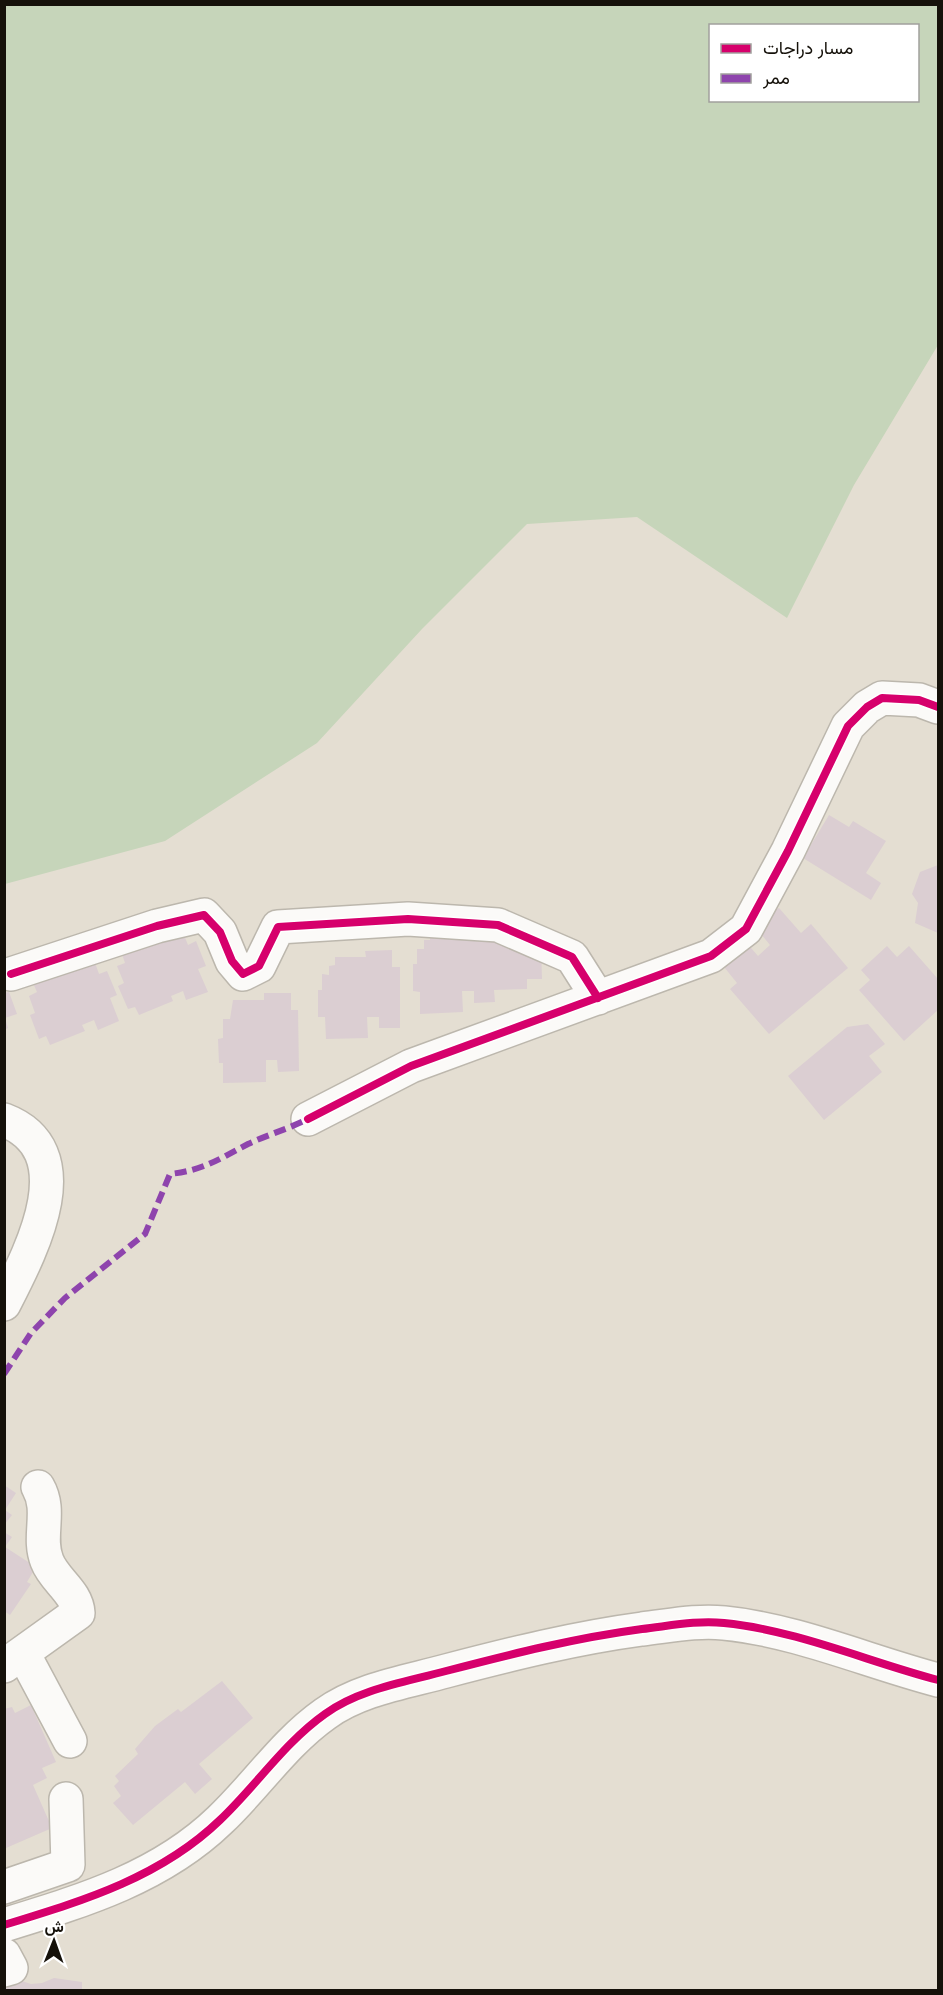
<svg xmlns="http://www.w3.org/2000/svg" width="943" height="1995" viewBox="0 0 943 1995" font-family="Figtree,Vazirmatn,sans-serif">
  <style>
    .green { fill: #c6d5ba; fill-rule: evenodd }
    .building { fill: #dbced2 }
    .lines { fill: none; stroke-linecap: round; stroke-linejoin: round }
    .minor-casing { stroke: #bcb7ad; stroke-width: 36 }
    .tertiary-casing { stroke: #bcb7ad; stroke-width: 36 }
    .minor { stroke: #fbfaf8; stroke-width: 33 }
    .tertiary { stroke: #fbfaf8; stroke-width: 33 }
    .quiet { stroke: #8e44ad; stroke-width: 6; stroke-dasharray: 12 6; stroke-linecap: butt }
    .cycleway-casing { stroke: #fff; stroke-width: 11 }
    .cycleway { stroke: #d6006c; stroke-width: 8 }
  </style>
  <rect width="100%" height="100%" fill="#e4ded2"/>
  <path class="green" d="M 5,4 L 938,5 L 938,345 L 854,485 L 787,618 L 637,517 L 527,524 L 422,629 L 317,743 L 165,841 L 5,884 ZM 710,26 L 918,26 L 918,100 L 710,100 Z"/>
  <path class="building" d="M 829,815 L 849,827 L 853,821 L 886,841 L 866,873 L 881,883 L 871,900 L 803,858 Z
    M 938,865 L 938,933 L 915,923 L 918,903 L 912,894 L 920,872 Z
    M 779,908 L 801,933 L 811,924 L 848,968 L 769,1034 L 730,989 L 737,983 L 720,962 L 745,941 L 758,956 L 770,945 L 756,928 L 762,916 Z
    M 182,930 L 188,945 L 196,941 L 206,966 L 198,969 L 208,992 L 186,1000 L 183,991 L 171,996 L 173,1001 L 139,1015 L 135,1007 L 128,1009 L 118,986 L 124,983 L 117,966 L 125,963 L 122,954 Z
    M 487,930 L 487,941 L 541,946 L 542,979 L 527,979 L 527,989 L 494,990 L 495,1002 L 474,1003 L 474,991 L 462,991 L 463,1012 L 420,1014 L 420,992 L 413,991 L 413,964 L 417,964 L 417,949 L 424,949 L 424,940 L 430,940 L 430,931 Z
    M 887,946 L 897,957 L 909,946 L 938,979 L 938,1010 L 904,1041 L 859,990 L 870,980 L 861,970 Z
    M 392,950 L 392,967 L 400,967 L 400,1028 L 379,1028 L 379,1017 L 367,1017 L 368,1038 L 326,1039 L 325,1017 L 318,1017 L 318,990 L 322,990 L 322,974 L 329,975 L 329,966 L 335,965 L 335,957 L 366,957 L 365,951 Z
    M 94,960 L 99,974 L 107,971 L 117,995 L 110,998 L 119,1021 L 98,1030 L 94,1020 L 82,1025 L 85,1031 L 50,1045 L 46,1036 L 39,1039 L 30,1015 L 35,1013 L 29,996 L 37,992 L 33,983 Z
    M 9,992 L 17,1014 L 5,1018 L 8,1028 L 4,1030 L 4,993 Z
    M 264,993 L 291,993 L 291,1010 L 298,1010 L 299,1071 L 278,1072 L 277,1060 L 266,1060 L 266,1082 L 223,1083 L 223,1063 L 219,1063 L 218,1039 L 223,1038 L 223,1019 L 230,1019 L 233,1000 L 264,1000 Z
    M 868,1024 L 885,1044 L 869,1056 L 882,1072 L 824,1120 L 788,1076 L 847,1027 Z
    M 4,1485 L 16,1493 L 5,1510 L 12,1515 L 4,1525 Z
    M 4,1532 L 12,1537 L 5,1547 L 36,1567 L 27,1582 L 31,1584 L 10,1615 L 4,1611 Z
    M 222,1681 L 253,1718 L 199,1764 L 212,1779 L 195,1794 L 185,1782 L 133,1825 L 113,1803 L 121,1796 L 114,1786 L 119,1781 L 115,1776 L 138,1754 L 135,1749 L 155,1726 L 178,1709 L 181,1712 Z
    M 31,1705 L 56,1762 L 42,1768 L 47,1778 L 33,1785 L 52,1828 L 6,1848 L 4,1709 L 12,1707 L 15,1713 Z
    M 54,1978 L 82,1982 L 82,1990 L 4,1990 L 4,1986 L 19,1980 L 31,1984 L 42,1983 Z"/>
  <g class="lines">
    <defs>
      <path id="minor" d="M 11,974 L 157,926 L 204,915 L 220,932 L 232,961 L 243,974 L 259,966 L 278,927 L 408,919 L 498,925 L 572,957 L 598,998
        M 308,1119 L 411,1066 L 711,956 L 746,929 L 788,851 L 848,726 L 867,707 L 882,698 L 919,700 L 938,707
        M 4,1120 C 85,1151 30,1253 4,1304
        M 23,1653 L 70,1741
        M 4,1666 L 78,1613 C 77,1592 54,1580 47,1561 C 37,1536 52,1511 38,1487
        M 4,1887 L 68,1865 L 66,1799
        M 4,1955 L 11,1968 L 4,1970"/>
      <path id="tertiary" d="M 4,1925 C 82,1901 160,1878 220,1820 C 256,1786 284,1743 325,1714 C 359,1689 406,1682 446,1671 C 511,1654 575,1638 642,1629 C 669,1626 697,1620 724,1623 C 796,1630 869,1662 938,1680"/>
    </defs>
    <use href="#minor" class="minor-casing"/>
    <use href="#tertiary" class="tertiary-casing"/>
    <use href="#minor" class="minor"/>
    <use href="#tertiary" class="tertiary"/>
    <path class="quiet" d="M 4,1374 L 31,1333 L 65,1298 L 145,1234 L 170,1174 C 204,1170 219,1159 248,1144 C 267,1135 288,1129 308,1119"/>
    <defs>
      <path id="cycleway" d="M 11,974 L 157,926 L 204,915 L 220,932 L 232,961 L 243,974 L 259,966 L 278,927 L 408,919 L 498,925 L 572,957 L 598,998
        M 308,1119 L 411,1066 L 711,956 L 746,929 L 788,851 L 848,726 L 867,707 L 882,698 L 919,700 L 938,707
        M 4,1925 C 82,1901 160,1878 220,1820 C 256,1786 284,1743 325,1714 C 359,1689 406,1682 446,1671 C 511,1654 575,1638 642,1629 C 669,1626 697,1620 724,1623 C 796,1630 869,1662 938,1680"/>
    </defs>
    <use href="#cycleway" class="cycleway-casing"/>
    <use href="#cycleway" class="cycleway"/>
  </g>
  <rect width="943" height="1995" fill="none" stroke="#15110a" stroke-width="12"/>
  <rect x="709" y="24" width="210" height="78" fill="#ffffff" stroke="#a1a09d" stroke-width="1.5"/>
  <rect x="721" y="44" width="30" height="9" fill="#d6006c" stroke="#a1a09d" stroke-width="1.5"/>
  <text x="763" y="54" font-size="18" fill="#15110a">مسار دراجات</text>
  <rect x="721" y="74" width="30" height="9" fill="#8e44ad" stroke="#a1a09d" stroke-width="1.5"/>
  <text x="763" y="84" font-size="18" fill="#15110a">ممر</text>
  <g transform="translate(54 1941) rotate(1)" stroke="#ffffff" stroke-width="4.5" paint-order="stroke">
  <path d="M0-4.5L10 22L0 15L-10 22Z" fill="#15110a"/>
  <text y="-9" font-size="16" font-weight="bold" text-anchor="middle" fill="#15110a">ش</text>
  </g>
</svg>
